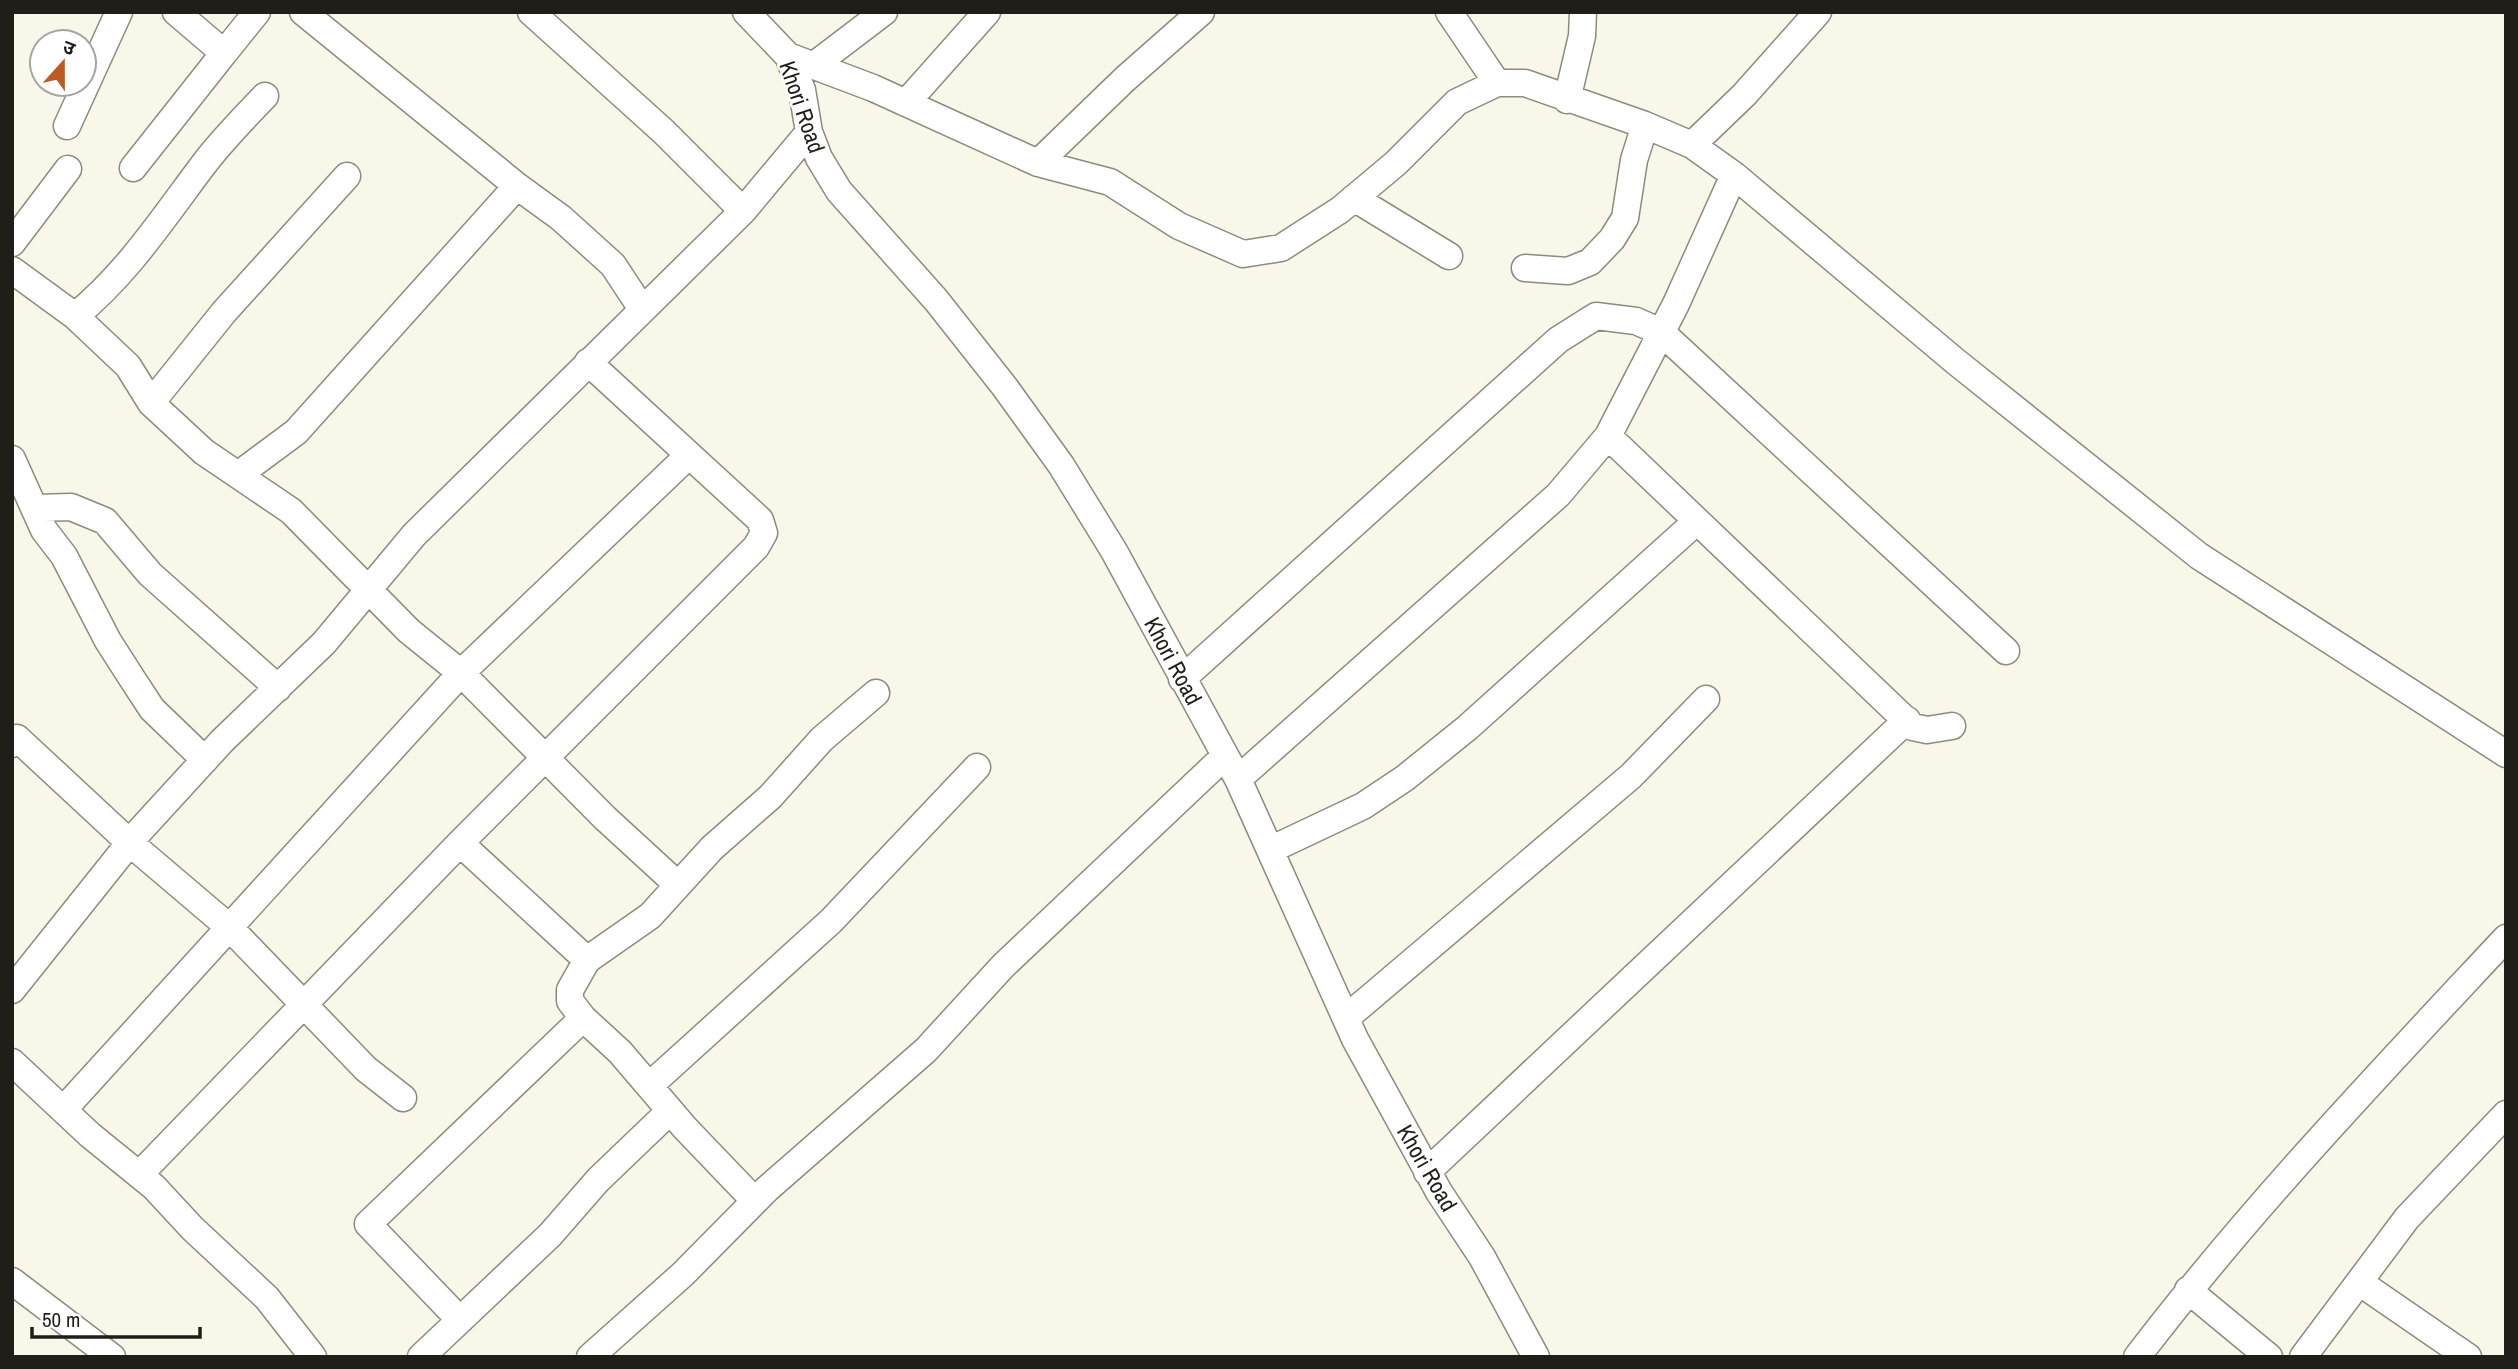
<svg xmlns="http://www.w3.org/2000/svg" width="2518" height="1369" viewBox="0 0 2518 1369" font-family="'Archivo Narrow','Noto Sans Devanagari',sans-serif">
  <style>
    .lines { fill: none; stroke-linecap: round; stroke-linejoin: round }
    .minor-casing { stroke: #8d8b7e; stroke-width: 29 }
    .minor { stroke: #fff; stroke-width: 26 }
    .labels { text-anchor: middle; stroke-width: 5; stroke-linejoin: round; paint-order: stroke }
    .street-label { font-size: 23px; fill: #1f1e19; stroke: #fff }
  </style>
  <rect width="100%" height="100%" fill="#f9f7e9"/>
  <g class="lines">
    <defs>
      <path id="minor" d="M 303,12 L 517,186
        M 531,12 L 664,132 L 743,211
        M 746,12 L 788,56 L 802,90 L 809,132 L 819,158 L 839,191 L 936,300 L 1004,386 L 1061,465 L 1114,551 L 1238,779 L 1355,1039 L 1439,1192 L 1482,1257 L 1536,1357
        M 1449,12 L 1497,83
        M 224,53 L 257,12
        M 788,56 L 873,88 L 1038,163 L 1110,182 L 1179,226 L 1243,254 L 1281,248 L 1340,210 L 1396,163 L 1457,102 L 1497,83 L 1525,83 L 1645,125 L 1692,145 L 1744,95 L 1818,12
        M 813,66 L 884,12
        M 1567,100 L 1582,36 L 1583,12
        M 906,103 L 987,12
        M 67,126 L 119,12
        M 1692,145 L 1734,175 L 1955,361 L 2199,556 L 2506,754
        M 1038,163 L 1125,79 L 1201,12
        M 133,168 L 224,53 L 176,12
        M 1354,198 L 1449,256
        M 12,243 L 68,169
        M 1525,268 L 1568,271 L 1590,262 L 1612,239 L 1625,218 L 1634,160 L 1645,125
        M 12,270 L 75,316 L 128,366 L 151,403 L 204,452 L 291,511 L 409,631 L 461,673 L 605,818 L 678,885
        M 75,316 C 128,273 163,218 204,164 C 222,140 244,118 265,96
        M 151,403 L 224,312 L 347,176
        M 1608,436 L 1913,727 L 1927,730 L 1952,726
        M 12,459 L 44,530 L 64,556 L 108,641 L 133,680 L 152,709 L 205,760
        M 238,475 L 296,432 L 517,186 L 561,218 L 613,265 L 642,309
        M 34,508 L 71,507 L 105,521 L 150,574 L 278,688
        M 1182,679 L 1558,340 L 1596,316 L 1636,321 L 1661,332 L 2006,651
        M 12,744 L 17,738 L 130,843 L 230,928 L 366,1069 L 403,1098
        M 1238,779 L 1558,495 L 1608,436 L 1676,304 L 1734,175
        M 460,843 L 587,960
        M 1270,850 L 1363,806 L 1405,778 L 1467,728 L 1697,521
        M 12,990 L 135,836 L 222,741 L 324,643 L 414,535 L 743,211 L 809,132
        M 1346,1018 L 1631,776 L 1706,699
        M 12,1062 L 90,1135 L 154,1187 L 192,1228 L 267,1298 L 313,1357
        M 649,1086 L 831,921 L 977,767
        M 64,1109 L 461,673 L 689,455
        M 1427,1172 L 1907,720
        M 139,1175 L 460,843 L 756,547 L 764,533 L 760,520 L 588,362
        M 755,1201 L 685,1128 L 620,1052 L 583,1018 L 570,1001 L 570,990 L 587,960 L 650,916 L 712,848 L 770,797 L 822,739 L 876,693
        M 12,1281 L 112,1357
        M 2359,1282 L 2468,1357
        M 2188,1290 L 2269,1357
        M 460,1320 L 368,1224 L 583,1018
        M 421,1357 L 550,1235 L 598,1180 L 670,1111
        M 590,1357 L 683,1274 L 767,1189 L 926,1050 L 1003,966 L 1225,756
        M 2137,1357 C 2250,1209 2379,1074 2506,938
        M 2303,1357 L 2407,1218 L 2506,1114"/>
    </defs>
    <use href="#minor" class="minor-casing"/>
    <use href="#minor" class="minor"/>
  </g>
  <g class="labels">
    <g class="street-label">
      <text transform="translate(802 107) rotate(71)" y="8">Khori Road</text>
      <text transform="translate(1173 661) rotate(62)" y="8">Khori Road</text>
      <text transform="translate(1427 1168) rotate(60)" y="8">Khori Road</text>
    </g>
  </g>
  <rect width="2518" height="1369" fill="none" stroke="#1f1e19" stroke-width="28"/>
  <g transform="translate(63 63) rotate(21)"><circle r="33" fill="#ffffff" stroke="#a5a5a3" stroke-width="2"/>
  <path d="M0-5L12 26L0 18L-12 26Z" fill="#be5b24"/>
  <text y="-10" font-size="19" font-weight="bold" text-anchor="middle" fill="#1f1e19">उ</text>
  </g>
  <path d="M32 1327v10h168v-10" fill="none" stroke="#1f1e19" stroke-width="3.5"/>
  <text x="42" y="1327" font-size="21" fill="#1f1e19" stroke="#ffffff" stroke-width="5" paint-order="stroke">50 m</text>
</svg>
